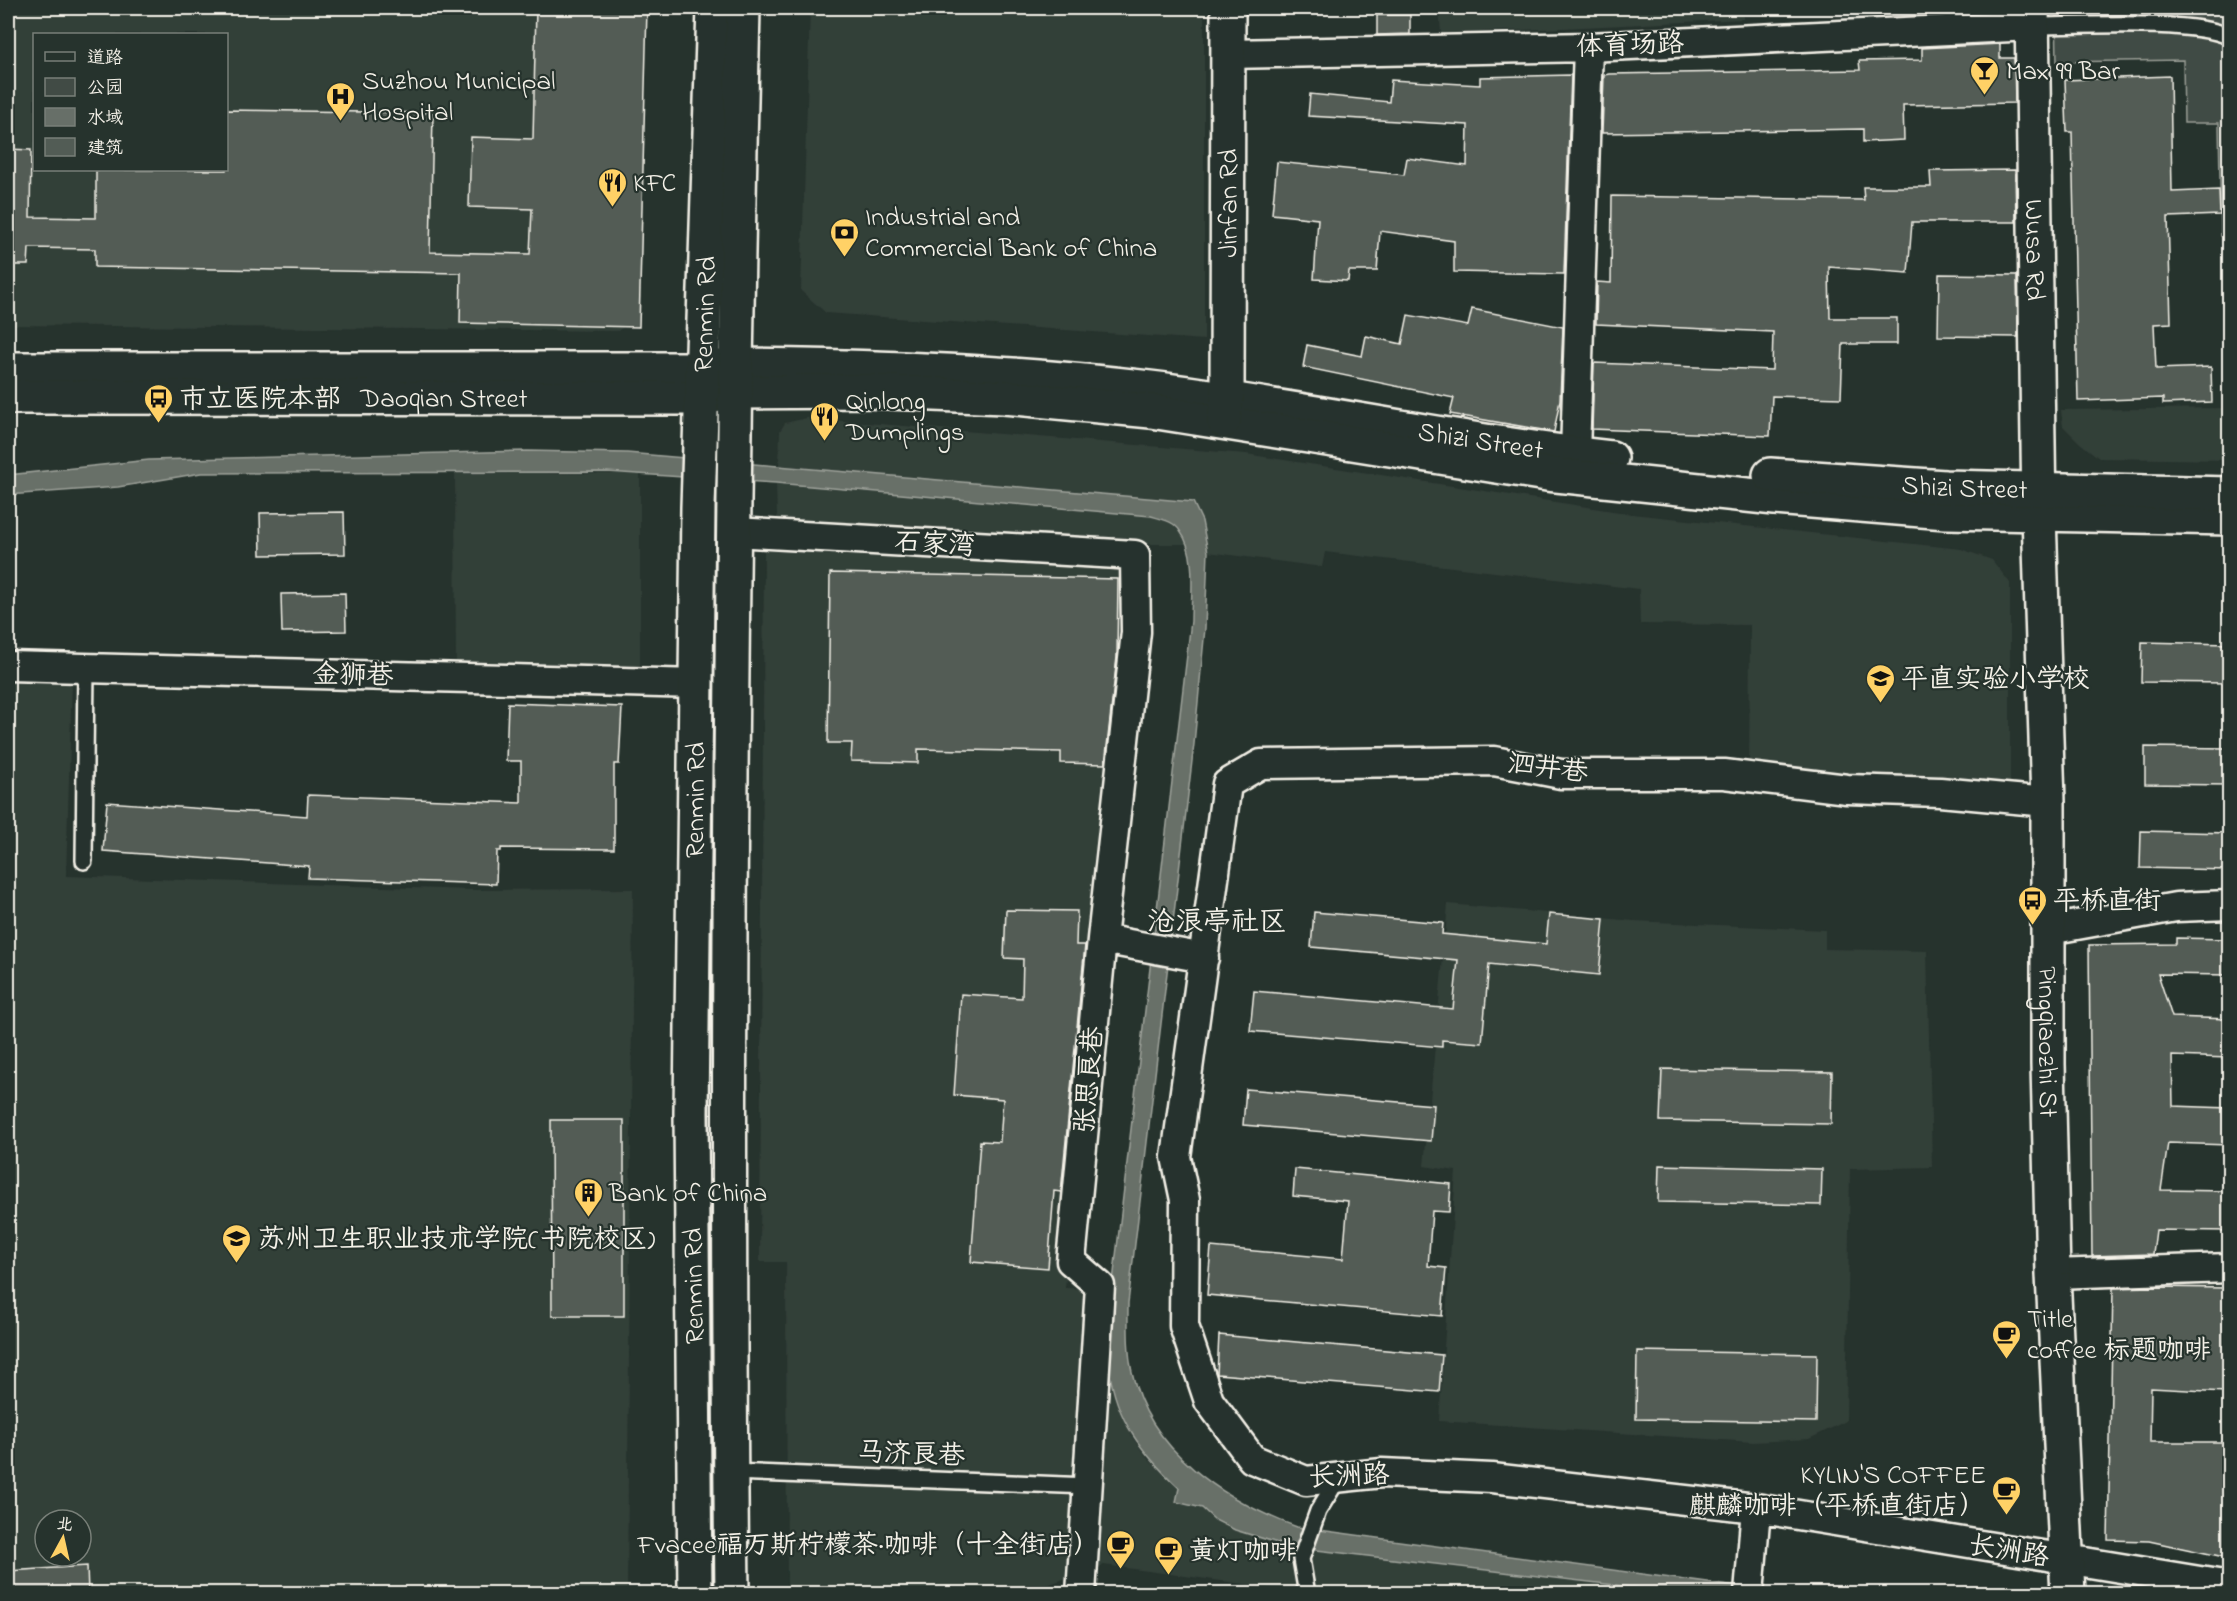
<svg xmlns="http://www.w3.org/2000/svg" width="2237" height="1601" viewBox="0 0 2237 1601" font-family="'Indie Flower','LXGW WenKai TC',sans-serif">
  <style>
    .built { fill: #333f39; fill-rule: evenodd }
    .green { fill: #414b45; stroke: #9a9e96; stroke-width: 1.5 }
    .water { fill: #676f68; stroke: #9fa39b; stroke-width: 1.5 }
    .building { fill: #525c55; stroke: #f4f1e8; stroke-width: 1.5 }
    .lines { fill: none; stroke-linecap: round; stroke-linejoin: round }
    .lane-casing { stroke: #f4f1e8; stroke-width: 20 }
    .street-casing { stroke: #f4f1e8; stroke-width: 33 }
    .secondary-casing { stroke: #f4f1e8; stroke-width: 38 }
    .primary-casing { stroke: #f4f1e8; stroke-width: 38 }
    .lane { stroke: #26332d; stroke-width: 15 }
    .street { stroke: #26332d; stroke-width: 28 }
    .secondary { stroke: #26332d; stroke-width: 33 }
    .primary { stroke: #26332d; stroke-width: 33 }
    .labels { text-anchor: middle; stroke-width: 4.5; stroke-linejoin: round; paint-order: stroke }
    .street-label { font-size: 27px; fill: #f4f1e8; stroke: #26332d }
    .poi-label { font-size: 27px; fill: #f4f1e8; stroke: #26332d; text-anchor: start }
    .neighbourhood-label { font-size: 28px; fill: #f4f1e8; stroke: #26332d }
  </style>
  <rect width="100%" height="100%" fill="#26332d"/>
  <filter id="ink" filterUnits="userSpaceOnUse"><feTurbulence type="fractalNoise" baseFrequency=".0167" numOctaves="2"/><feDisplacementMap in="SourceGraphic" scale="12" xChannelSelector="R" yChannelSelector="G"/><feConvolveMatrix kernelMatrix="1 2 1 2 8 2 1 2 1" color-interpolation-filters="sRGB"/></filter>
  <g filter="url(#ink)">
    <path class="built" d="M 8,8 L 645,8 L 641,314 L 618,331 L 8,325 ZM 34,34 L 226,34 L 226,170 L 34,170 Z
      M 810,8 L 1204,8 L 1204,340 L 826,313 L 801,291 Z
      M 1439,8 L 1743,8 L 1744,19 L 1441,34 Z
      M 2229,408 L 2229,460 L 2099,458 L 2080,443 L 2063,426 L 2061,410 Z
      M 807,418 L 1246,454 L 1632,514 L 1961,549 L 1992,560 L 2010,583 L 2010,784 L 2003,792 L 1749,782 L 1750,625 L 1640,624 L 1639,589 L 1325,552 L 1322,567 L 1208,552 L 1202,521 L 1193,502 L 779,467 L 780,431 L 785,423 Z
      M 455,472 L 640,474 L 640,672 L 456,675 Z
      M 776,483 L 1151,516 L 1169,522 L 1180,530 L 1186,544 L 1122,544 L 1119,567 L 1127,577 L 1100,933 L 1065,1288 L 1112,1290 L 1117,1395 L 1132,1437 L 1148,1459 L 1179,1488 L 1176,1502 L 1202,1508 L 1215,1520 L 1235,1530 L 1291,1547 L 1683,1593 L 1317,1594 L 1104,1565 L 1024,1593 L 787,1593 L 786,1262 L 760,1262 L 764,546 L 778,546 Z
      M 8,678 L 72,679 L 66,876 L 470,890 L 633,889 L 627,1593 L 8,1594 ZM 45,1520 L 81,1520 L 81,1556 L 45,1556 Z
      M 1448,904 L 1634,921 L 1825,930 L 1825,949 L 1927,951 L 1932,1167 L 1850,1169 L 1846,1421 L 1809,1439 L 1753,1442 L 1439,1421 L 1456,1171 L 1424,1166 Z"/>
    <path class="green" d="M 2056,8 L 2229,8 L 2229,236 L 2221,236 L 2219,123 L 2184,123 L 2183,60 L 2057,62 Z"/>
    <path class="water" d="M 527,451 L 627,453 L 1193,502 L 1202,521 L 1208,552 L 1205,628 L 1194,744 L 1128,1303 C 1128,1326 1127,1349 1132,1372 C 1149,1451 1225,1501 1297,1527 L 1781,1593 L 1683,1593 L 1291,1547 L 1235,1530 L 1215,1520 L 1202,1508 L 1176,1502 L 1179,1488 C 1142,1453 1116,1421 1109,1368 C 1106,1343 1111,1315 1112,1290 L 1191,621 C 1191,595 1197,553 1180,531 C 1174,521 1161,519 1151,516 L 776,483 L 607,472 L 201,473 L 118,487 L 8,495 L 8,475 L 149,460 Z"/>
    <path class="building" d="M 536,8 L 647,8 L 639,327 L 460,323 L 461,273 L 95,267 L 95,249 L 29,248 L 28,265 L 8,265 L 8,149 L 31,150 L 30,217 L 96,218 L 96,170 L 226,170 L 226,110 L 433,113 L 430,252 L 530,254 L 532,209 L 469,207 L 471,137 L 533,139 Z
      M 1922,8 L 2000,8 L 2000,11 L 1922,15 Z
      M 1377,15 L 1410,15 L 1410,34 L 1377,35 Z
      M 2000,44 L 2000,58 L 2014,58 L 2015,103 L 1903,105 L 1904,140 L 1863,142 L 1863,129 L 1602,133 L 1604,75 L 1609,74 L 1860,70 L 1859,61 L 1922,60 L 1922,48 Z
      M 1571,75 L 1564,274 L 1454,272 L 1454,241 L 1380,231 L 1377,271 L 1349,271 L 1348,281 L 1314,279 L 1318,219 L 1272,214 L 1277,162 L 1404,175 L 1407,158 L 1467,166 L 1468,125 L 1308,116 L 1310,94 L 1389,102 L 1391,80 L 1480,85 L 1480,77 Z
      M 2170,76 L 2172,192 L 2219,190 L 2220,215 L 2168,217 L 2171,323 L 2154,324 L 2156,369 L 2211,367 L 2212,402 L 2163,404 L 2163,398 L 2078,401 L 2072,132 L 2067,132 L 2065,80 Z
      M 2015,170 L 2016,222 L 1912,222 L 1908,273 L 1829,267 L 1830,318 L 1897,318 L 1897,344 L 1843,344 L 1841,398 L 1772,396 L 1770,436 L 1592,429 L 1594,363 L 1772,370 L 1773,332 L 1596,324 L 1597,282 L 1611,283 L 1612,196 L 1864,200 L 1863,187 L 1931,187 L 1930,171 Z
      M 1939,274 L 2017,275 L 2018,337 L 1938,336 Z
      M 1472,309 L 1563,327 L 1560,400 L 1554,432 L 1450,414 L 1454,398 L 1303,367 L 1307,345 L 1362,356 L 1366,336 L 1402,344 L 1408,315 L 1468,326 Z
      M 344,512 L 345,554 L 261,555 L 260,513 Z
      M 830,573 L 1118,579 L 1117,657 L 1105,764 L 1061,763 L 1061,752 L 918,749 L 918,763 L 851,761 L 852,743 L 828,743 Z
      M 345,593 L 346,631 L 282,632 L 281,594 Z
      M 2142,642 L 2229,644 L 2229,683 L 2141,682 Z
      M 508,703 L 622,707 L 619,764 L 614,764 L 614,849 L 501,848 L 501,851 L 497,851 L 496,884 L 308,878 L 309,866 L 103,851 L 107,802 L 307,816 L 308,795 L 521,803 L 521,761 L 506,761 Z
      M 2145,747 L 2229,748 L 2229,785 L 2145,784 Z
      M 2141,831 L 2229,833 L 2229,870 L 2140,868 Z
      M 1006,910 L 1077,911 L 1076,945 L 1085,945 L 1061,1192 L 1054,1191 L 1048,1268 L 971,1262 L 980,1141 L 1000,1142 L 1003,1099 L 954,1095 L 961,994 L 1022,998 L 1023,959 L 1004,958 Z
      M 1314,912 L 1443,923 L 1442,934 L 1546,944 L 1549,914 L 1604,919 L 1599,975 L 1489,964 L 1482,1043 L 1442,1040 L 1442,1047 L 1250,1031 L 1254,991 L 1453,1009 L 1458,960 L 1311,947 Z
      M 2176,938 L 2229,939 L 2229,975 L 2158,974 L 2172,1017 L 2229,1019 L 2229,1058 L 2172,1056 L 2173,1106 L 2229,1108 L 2229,1145 L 2168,1143 L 2161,1190 L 2229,1191 L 2229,1231 L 2156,1230 L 2153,1254 L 2092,1256 L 2089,945 L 2176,944 Z
      M 1662,1069 L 1832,1072 L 1831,1124 L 1660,1121 Z
      M 1246,1089 L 1434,1105 L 1431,1141 L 1243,1125 Z
      M 551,1120 L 624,1120 L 624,1316 L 552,1316 Z
      M 1659,1165 L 1822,1169 L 1821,1205 L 1658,1202 Z
      M 1295,1169 L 1451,1184 L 1449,1212 L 1432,1211 L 1428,1266 L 1446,1268 L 1442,1316 L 1207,1295 L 1211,1247 L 1343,1259 L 1348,1201 L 1293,1196 Z
      M 2152,1287 L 2226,1288 L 2225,1392 L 2151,1388 L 2150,1442 L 2225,1442 L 2225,1455 L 2229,1455 L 2229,1558 L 2149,1541 L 2108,1540 L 2113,1288 Z
      M 1219,1335 L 1442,1355 L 1439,1392 L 1217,1374 Z
      M 1637,1351 L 1817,1354 L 1816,1422 L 1636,1419 Z
      M 87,1566 L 88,1593 L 8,1593 L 8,1571 Z"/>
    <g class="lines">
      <defs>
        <path id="lane" d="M 2033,26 C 2075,26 2196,19 2230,37
          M 84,861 L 86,668
          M 731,1472 L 1089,1486
          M 1307,1594 L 1301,1559 L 1318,1511 L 1339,1477"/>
        <path id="street" d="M 1228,54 L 1588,47 L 2033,26
          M 1575,454 L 1588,47
          M 734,532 L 1135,555 L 1136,632 L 1102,939 L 1071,1261 L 1100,1286 L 1081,1594
          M 8,666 L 698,684
          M 2048,802 L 1940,792 L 1847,789 L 1724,774 L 1561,774 L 1494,761 L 1261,764 L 1227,784 L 1176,1157 L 1185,1200 L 1184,1326 L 1209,1401 L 1252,1459 L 1306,1481 L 1382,1473 L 1492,1478 L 1756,1508 L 2230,1586
          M 2049,930 L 2176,907 L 2230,905
          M 1102,939 L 1204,958
          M 2053,1274 L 2230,1268
          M 1749,1594 L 1756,1508"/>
        <g id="secondary">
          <path id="s1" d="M 2032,8 L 2039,514 L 2048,802 L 2048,1064 L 2053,1274 L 2068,1594"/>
          <path id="s2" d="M 8,369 L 704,369 L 735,365 C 874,366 1012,371 1150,388 C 1304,407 1457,441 1611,458"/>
          <path id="s3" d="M 8,397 L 702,398 L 736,392 L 864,391 L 1004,397 L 1151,411 L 1547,474 L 1775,498 L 1946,512 L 2230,518"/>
          <path id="s4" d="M 1224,421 L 1227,399 L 1228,8"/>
          <path id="s5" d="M 1770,475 L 1945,487 L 2230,494"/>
        </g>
        <g id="primary">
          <path id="s6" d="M 695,1594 L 691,1113 L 698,507 L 714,8"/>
          <path d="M 732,1594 C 726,1065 731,536 743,8"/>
        </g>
      </defs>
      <use href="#lane" class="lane-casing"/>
      <use href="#street" class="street-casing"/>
      <use href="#secondary" class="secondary-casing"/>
      <use href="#primary" class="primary-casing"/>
      <use href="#lane" class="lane"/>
      <use href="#street" class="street"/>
      <use href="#secondary" class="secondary"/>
      <use href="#primary" class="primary"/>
    </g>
  </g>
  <defs>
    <symbol id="bar-pin" viewBox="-11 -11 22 30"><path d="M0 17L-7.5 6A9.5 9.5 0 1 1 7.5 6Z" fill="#ffd166" stroke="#26332d"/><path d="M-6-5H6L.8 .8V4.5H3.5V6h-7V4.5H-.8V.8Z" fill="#111"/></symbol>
    <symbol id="hospital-pin" viewBox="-11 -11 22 30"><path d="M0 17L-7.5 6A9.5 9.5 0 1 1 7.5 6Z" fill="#ffd166" stroke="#26332d"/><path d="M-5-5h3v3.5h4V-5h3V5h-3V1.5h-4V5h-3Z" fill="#111"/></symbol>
    <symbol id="restaurant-pin" viewBox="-11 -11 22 30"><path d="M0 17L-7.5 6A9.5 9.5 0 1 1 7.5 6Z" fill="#ffd166" stroke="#26332d"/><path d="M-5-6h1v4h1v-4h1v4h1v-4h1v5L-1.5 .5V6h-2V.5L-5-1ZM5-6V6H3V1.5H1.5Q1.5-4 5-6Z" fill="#111"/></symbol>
    <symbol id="bank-pin" viewBox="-11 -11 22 30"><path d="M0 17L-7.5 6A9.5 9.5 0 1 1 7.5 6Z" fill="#ffd166" stroke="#26332d"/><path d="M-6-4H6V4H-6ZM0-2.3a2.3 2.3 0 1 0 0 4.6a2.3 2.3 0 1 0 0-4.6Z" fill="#111"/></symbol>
    <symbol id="bus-pin" viewBox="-11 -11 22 30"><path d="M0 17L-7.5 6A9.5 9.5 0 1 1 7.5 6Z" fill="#ffd166" stroke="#26332d"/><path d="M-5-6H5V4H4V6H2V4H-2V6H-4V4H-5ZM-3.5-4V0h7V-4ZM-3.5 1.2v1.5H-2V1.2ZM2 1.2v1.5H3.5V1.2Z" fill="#111"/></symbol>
    <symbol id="school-pin" viewBox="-11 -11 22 30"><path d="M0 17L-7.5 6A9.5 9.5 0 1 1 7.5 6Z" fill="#ffd166" stroke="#26332d"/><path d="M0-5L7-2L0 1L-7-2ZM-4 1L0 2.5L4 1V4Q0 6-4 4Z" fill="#111"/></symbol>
    <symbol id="building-pin" viewBox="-11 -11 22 30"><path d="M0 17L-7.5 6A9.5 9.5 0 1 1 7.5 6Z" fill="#ffd166" stroke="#26332d"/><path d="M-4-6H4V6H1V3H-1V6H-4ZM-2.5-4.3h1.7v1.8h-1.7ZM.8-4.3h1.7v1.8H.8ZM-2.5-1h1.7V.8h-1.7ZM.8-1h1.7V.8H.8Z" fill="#111"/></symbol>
    <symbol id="university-pin" viewBox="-11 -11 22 30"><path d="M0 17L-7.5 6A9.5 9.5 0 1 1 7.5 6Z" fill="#ffd166" stroke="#26332d"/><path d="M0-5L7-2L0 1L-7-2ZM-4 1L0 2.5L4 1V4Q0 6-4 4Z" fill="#111"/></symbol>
    <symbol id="cafe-pin" viewBox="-11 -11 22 30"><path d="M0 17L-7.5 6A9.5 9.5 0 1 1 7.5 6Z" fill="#ffd166" stroke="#26332d"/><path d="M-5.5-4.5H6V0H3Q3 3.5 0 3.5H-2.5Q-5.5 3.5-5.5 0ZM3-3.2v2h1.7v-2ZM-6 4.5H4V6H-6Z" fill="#111"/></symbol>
  </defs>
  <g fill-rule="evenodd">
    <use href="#bar-pin" x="1968" y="54" width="33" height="45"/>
    <use href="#hospital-pin" x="324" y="80" width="33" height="45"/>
    <use href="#restaurant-pin" x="596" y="166" width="33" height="45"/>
    <use href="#bank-pin" x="828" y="216" width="33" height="45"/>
    <use href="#bus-pin" x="142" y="382" width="33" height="45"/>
    <use href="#restaurant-pin" x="808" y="400" width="33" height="45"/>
    <use href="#school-pin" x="1864" y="662" width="33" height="45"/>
    <use href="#bus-pin" x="2016" y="884" width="33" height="45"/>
    <use href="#building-pin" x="572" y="1176" width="33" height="45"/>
    <use href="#university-pin" x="220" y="1222" width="33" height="45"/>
    <use href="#cafe-pin" x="1990" y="1318" width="33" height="45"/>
    <use href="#cafe-pin" x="1990" y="1474" width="33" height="45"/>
    <use href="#cafe-pin" x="1104" y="1528" width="33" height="45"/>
    <use href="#cafe-pin" x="1152" y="1534" width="33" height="45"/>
  </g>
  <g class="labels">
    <g class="street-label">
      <text transform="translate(1630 44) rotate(-2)" y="9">体育场路</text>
      <text dy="9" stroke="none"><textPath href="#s4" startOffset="218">Jinfan Rd</textPath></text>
      <text dy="9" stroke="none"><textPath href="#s1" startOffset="242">Wusa Rd</textPath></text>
      <text dy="9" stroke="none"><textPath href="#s6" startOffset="1280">Renmin Rd</textPath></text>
      <text dy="9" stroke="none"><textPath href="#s3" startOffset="436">Daoqian Street</textPath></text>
      <text dy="9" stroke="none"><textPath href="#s2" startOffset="1478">Shizi Street</textPath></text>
      <text dy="9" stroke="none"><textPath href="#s5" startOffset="195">Shizi Street</textPath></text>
      <text transform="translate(935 543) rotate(3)" y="9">石家湾</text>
      <text transform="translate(353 674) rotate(1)" y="9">金狮巷</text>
      <text transform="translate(1548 767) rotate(7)" y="9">泗井巷</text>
      <text dy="9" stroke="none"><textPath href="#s6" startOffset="794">Renmin Rd</textPath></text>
      <text dy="9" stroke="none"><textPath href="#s1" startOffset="1034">Pingqiaozhi St</textPath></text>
      <text transform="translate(1088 1080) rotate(-85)" y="9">张思良巷</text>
      <text transform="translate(693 1286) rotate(-91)" y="9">Renmin Rd</text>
      <text transform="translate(911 1453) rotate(2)" y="9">马济良巷</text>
      <text transform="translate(1349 1475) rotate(-2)" y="9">长洲路</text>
      <text transform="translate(2009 1550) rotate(9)" y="9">长洲路</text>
    </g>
    <g class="poi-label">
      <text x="2006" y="79">Max 99 Bar</text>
      <text x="362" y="89">Suzhou Municipal<tspan x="362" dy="31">Hospital</tspan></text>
      <text x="633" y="191">KFC</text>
      <text x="865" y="225">Industrial and<tspan x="865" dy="31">Commercial Bank of China</tspan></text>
      <text x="179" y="407">市立医院本部</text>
      <text x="846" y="409">Qinlong<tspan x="846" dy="31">Dumplings</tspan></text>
      <text x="1901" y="687">平直实验小学校</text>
      <text x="2053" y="909">平桥直街</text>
      <text x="609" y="1201">Bank of China</text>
      <text x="258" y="1247">苏州卫生职业技术学院(书院校区)</text>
      <text x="2027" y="1327">Title<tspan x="2027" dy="31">coffee 标题咖啡</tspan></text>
      <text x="1986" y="1483" text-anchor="end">KYLIN'S COFFEE<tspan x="1986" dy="31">麒麟咖啡（平桥直街店）</tspan></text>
      <text x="1100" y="1553" text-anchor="end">Fvacee福万斯柠檬茶·咖啡（十全街店）</text>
      <text x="1189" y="1559">黄灯咖啡</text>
    </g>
    <g class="neighbourhood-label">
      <text x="1217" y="930">沧浪亭社区</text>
    </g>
  </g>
  <rect width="2237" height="1601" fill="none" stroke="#26332d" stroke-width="30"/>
  <rect x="15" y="15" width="2207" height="1571" fill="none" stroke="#f4f1e8" stroke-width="2" filter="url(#ink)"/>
  <rect x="33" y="33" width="195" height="138" fill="#26332d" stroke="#787f78" stroke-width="1.5"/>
  <rect x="45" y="52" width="30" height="9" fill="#26332d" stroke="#787f78" stroke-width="1.5"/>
  <text x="87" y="63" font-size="18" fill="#f4f1e8">道路</text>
  <rect x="45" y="78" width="30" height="18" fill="#414b45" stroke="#787f78" stroke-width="1.5"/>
  <text x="87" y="93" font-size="18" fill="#f4f1e8">公园</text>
  <rect x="45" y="108" width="30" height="18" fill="#676f68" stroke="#787f78" stroke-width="1.5"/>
  <text x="87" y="123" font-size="18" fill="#f4f1e8">水域</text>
  <rect x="45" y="138" width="30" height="18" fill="#525c55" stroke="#787f78" stroke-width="1.5"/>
  <text x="87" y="153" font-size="18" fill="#f4f1e8">建筑</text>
  <g transform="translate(63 1538) rotate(8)"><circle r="28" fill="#26332d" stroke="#787f78" stroke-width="1.5"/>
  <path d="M0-4.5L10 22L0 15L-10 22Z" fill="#ffd166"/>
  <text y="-9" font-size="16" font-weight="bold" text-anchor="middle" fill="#f4f1e8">北</text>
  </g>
</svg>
